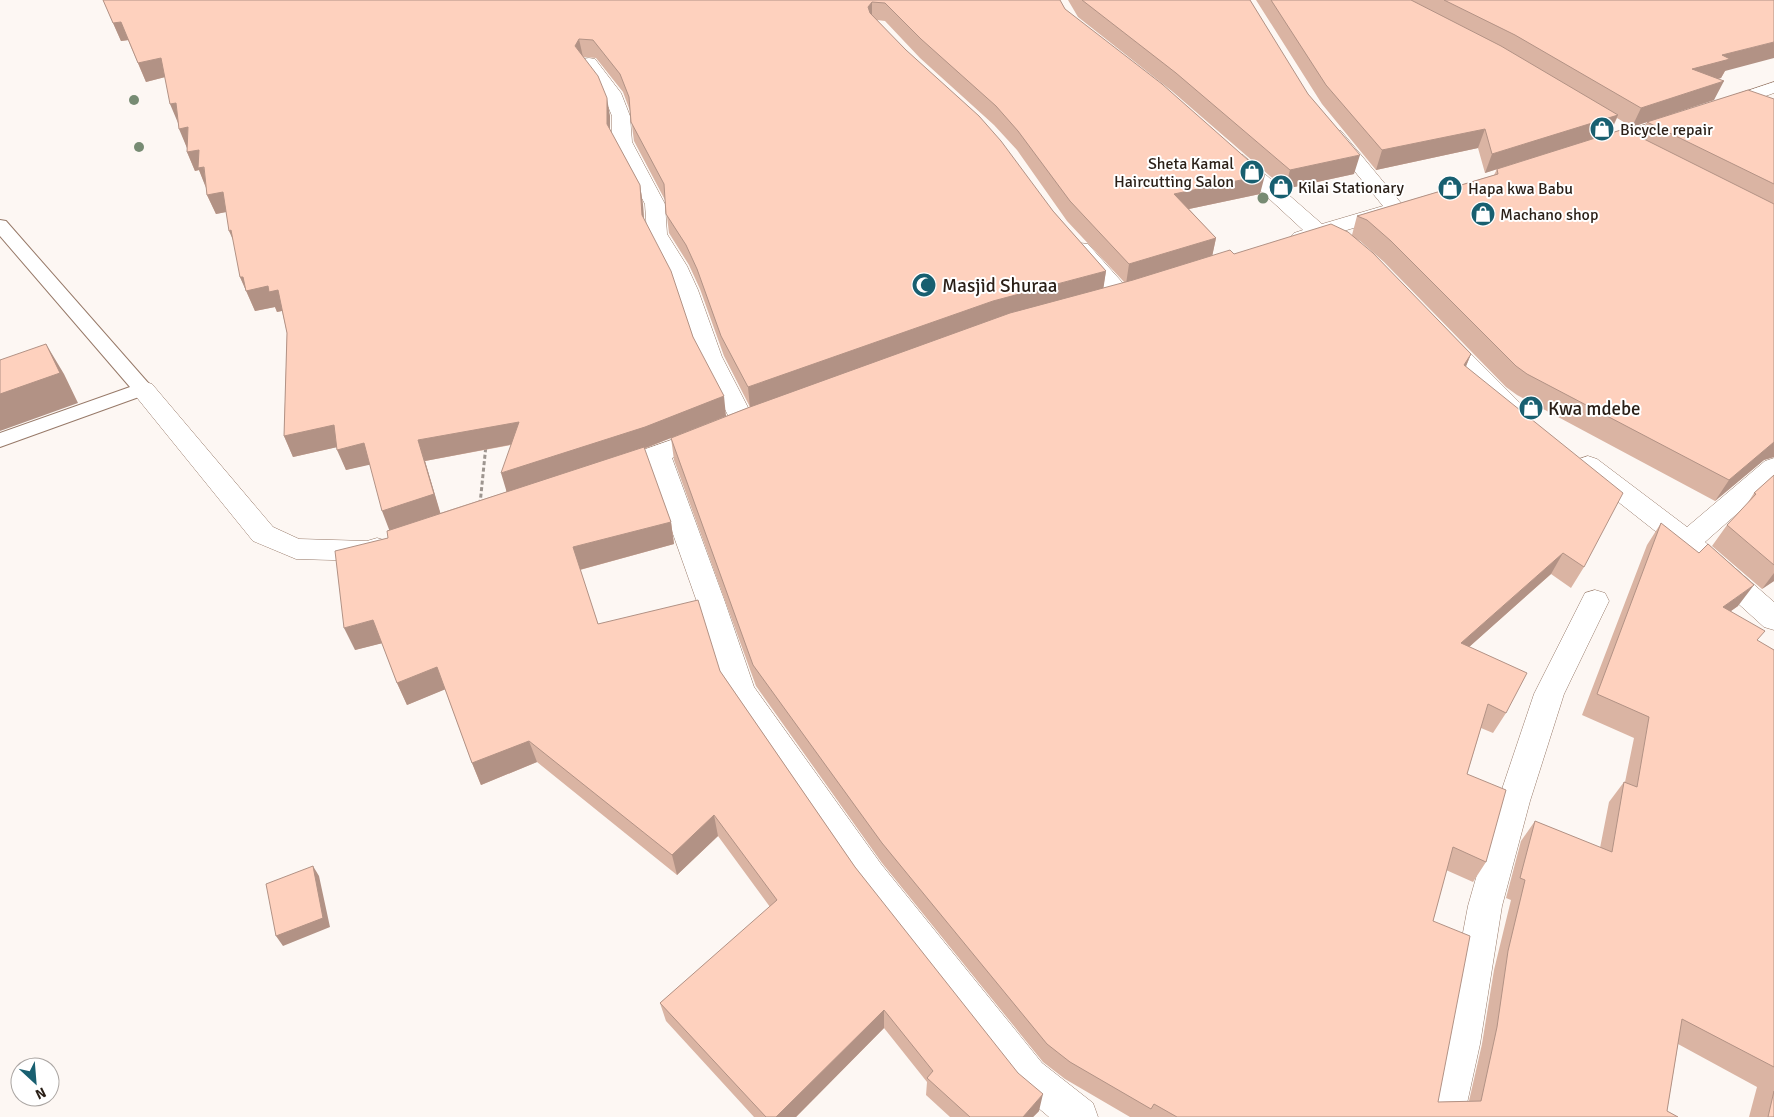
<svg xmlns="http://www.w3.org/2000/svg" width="1774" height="1117" viewBox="0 0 1774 1117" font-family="Signika,sans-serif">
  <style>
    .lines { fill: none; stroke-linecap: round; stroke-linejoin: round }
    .service-casing { stroke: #977968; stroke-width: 2 }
    .minor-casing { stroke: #977968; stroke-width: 1 }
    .path { stroke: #9d958f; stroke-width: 3; stroke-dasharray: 4 2.5; stroke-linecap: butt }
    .service { fill: #fff; fill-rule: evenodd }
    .minor { fill: #fff; fill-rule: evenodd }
    .tree { fill: #778b73 }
    .wall { fill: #dab4a3; fill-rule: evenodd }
    .shaded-wall { fill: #b29285 }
    .building { fill: #fed1be; stroke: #b29285 }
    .labels { text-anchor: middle; stroke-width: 4; stroke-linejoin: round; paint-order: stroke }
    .far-poi-label { font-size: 16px; fill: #2a1f17; stroke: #fff; text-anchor: start }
    .poi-label { font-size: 19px; fill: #2a1f17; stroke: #fff; text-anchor: start }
  </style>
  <rect width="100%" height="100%" fill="#fdf7f3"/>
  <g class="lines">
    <defs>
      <path id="service" d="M 0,220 L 6,221 L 150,385 L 153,389 L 150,393 L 0,447 L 0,433 L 130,387 L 0,236 Z"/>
      <path id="minor" d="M 589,58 L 595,59 L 621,93 L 630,116 L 632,142 L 665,204 L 667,234 L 687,266 L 698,290 L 722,357 L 755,421 L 752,427 L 743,429 L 734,427 L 698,357 L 676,290 L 665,266 L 647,234 L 645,204 L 612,142 L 612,116 L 603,94 L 580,63 L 583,59 Z
        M 1774,82 L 1774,93 L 1724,111 L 1717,109 L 1715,105 L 1717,101 Z
        M 1678,114 L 1685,116 L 1687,120 L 1685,124 L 1598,152 L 1591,150 L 1588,146 L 1591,142 Z
        M 1334,129 L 1341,131 L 1406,209 L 1403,213 L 1337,233 L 1342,238 L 1338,242 C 1327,245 1323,239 1314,240 C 1306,241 1302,244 1294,241 L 1290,237 L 1294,233 L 1303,230 L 1226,159 L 1229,155 L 1236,153 L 1243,155 L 1322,224 L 1383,206 L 1325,135 L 1327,131 Z
        M 1080,243 L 1088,244 L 1129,290 L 1132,295 L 1129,300 L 1121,302 L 1113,300 L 1072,254 L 1069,249 L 1072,244 Z
        M 1442,331 L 1450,333 L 1521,404 L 1518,410 C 1512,411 1508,412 1502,410 C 1488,405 1440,352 1430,338 L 1434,333 Z
        M 143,381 L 152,384 L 273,527 L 299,539 L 367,541 L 377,538 L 387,541 L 391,548 L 387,555 L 368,561 L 296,559 L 253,541 L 134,394 L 131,389 L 134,384 Z
        M 708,427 L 717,429 L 721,435 L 717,441 L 672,458 L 725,602 L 754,687 L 881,864 L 1042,1063 L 1093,1103 L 1098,1117 L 1049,1117 L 1016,1089 L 857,886 L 725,692 L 697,602 L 649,466 L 612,479 L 603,476 L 599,470 L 603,464 Z
        M 1588,456 L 1597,459 L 1687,527 L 1765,461 L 1774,458 L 1774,481 L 1705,542 L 1774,602 L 1774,630 L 1764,627 L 1678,549 L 1579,471 L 1575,465 L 1579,459 Z
        M 1595,590 L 1605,593 L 1609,601 L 1564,694 L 1530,801 L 1502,906 L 1480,1044 L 1464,1117 L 1426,1117 L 1442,1044 L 1468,906 L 1498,801 L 1534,694 L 1585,593 Z"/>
    </defs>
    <use href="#service" class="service-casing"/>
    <use href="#minor" class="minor-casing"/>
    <path class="path" d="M 480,504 L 486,445"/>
    <use href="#service" class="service"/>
    <use href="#minor" class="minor"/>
  </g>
  <g class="tree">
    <circle cx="134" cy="100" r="5"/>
    <circle cx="139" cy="147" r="5"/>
    <circle cx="1263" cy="198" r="5.5"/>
  </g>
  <path class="wall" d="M 103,0 L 1060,0 L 1065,9 L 1260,194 L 1189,209 L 1216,238 L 1212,256 L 1234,254 L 1352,235 L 1357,216 L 1494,175 L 1497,169 L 1485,173 L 1478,148 L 1376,170 L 1322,104 L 1256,0 L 1774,0 L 1725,71 L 1721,78 L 1718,79 L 1714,100 L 1671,114 L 1774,99 L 1774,457 L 1764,460 L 1715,501 L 1517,395 L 1506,387 L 1384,262 L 1360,241 L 1356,239 L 1471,354 L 1466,366 L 1584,567 L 1571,588 L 1551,574 L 1469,647 L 1506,713 L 1493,733 L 1481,728 L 1467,774 L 1486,862 L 1473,882 L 1446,870 L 1433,921 L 1438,1102 L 1469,1101 L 1482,1044 L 1494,970 L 1511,900 L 1506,898 L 1521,841 L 1535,821 L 1600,848 L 1609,802 L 1624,782 L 1625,782 L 1634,738 L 1582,715 L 1647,545 L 1661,523 L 1738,606 L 1731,611 L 1758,641 L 1774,650 L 1774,1117 L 1749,1117 L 1757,1087 L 1678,1044 L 1667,1111 L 1678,1117 L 1130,1117 L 1065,1079 L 1043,1062 L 882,863 L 756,686 L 674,460 L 671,438 L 644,449 L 671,522 L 674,544 L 580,570 L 598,624 L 720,671 L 855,867 L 1039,1111 L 1033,1117 L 950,1117 L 926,1095 L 927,1082 L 884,1028 L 796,1117 L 754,1117 L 666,1021 L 660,1003 L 770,907 L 718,836 L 677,875 L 537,762 L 481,785 L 472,763 L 445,689 L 407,705 L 397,683 L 382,643 L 355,650 L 388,538 L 390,530 L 370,464 L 346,470 L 337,447 L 293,457 L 284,436 L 287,333 L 282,311 L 277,312 L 275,307 L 255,311 L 240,277 L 234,241 L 226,212 L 216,214 L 207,195 L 206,187 L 199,170 L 195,171 L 187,152 L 187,148 L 178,123 L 165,77 L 146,82 L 128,40 L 121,41 ZM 877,20 L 885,21 L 920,58 L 994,125 L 1017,150 L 1067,221 L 1125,283 L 1103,288 L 1106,271 L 1053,211 ZM 584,57 L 596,58 L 623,92 L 630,111 L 634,141 L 665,200 L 669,233 L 689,265 L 700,289 L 724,356 L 750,407 L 726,416 L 644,219 L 643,205 L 640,185 L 610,130 L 610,116 ZM 1617,118 L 1632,127 L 1647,122 L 1640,137 L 1610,134 ZM 511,445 L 506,492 L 440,513 L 425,461 Z
    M 1068,0 L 1250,0 L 1354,174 L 1285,189 L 1173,92 L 1078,17 Z
    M 1774,475 L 1774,581 L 1762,589 L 1712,546 L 1727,525 L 1747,504 L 1754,493 Z"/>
  <path class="shaded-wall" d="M 872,2 L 872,20 L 868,7 Z
    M 121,22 L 129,40 L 121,41 L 113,23 Z
    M 579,39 L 583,57 L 575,46 Z
    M 1774,42 L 1774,58 L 1725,71 L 1721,78 L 1683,87 L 1692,69 L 1722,55 Z
    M 161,58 L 169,76 L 146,82 L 138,63 Z
    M 1724,81 L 1714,100 L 1632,127 L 1641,108 Z
    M 607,98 L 610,116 L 610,143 L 607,124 Z
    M 176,103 L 178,123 L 170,104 Z
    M 1618,115 L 1609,134 L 1485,173 L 1492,154 Z
    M 188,127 L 187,148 L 179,129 Z
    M 1485,129 L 1478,148 L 1376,170 L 1382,150 Z
    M 199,150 L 204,170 L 206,188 L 199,170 L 195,171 L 187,152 Z
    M 1360,155 L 1354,174 L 1285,189 L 1290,170 Z
    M 1265,175 L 1260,194 L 1170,213 L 1174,194 Z
    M 640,185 L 643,205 L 645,235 L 642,215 Z
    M 223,192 L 231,211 L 216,214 L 207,195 Z
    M 231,230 L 238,251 L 229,231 Z
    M 1216,238 L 1212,257 L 1126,284 L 1129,264 Z
    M 1106,271 L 1103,291 L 750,408 L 748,387 L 993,301 Z
    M 240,277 L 243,277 L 278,290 L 286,310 L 277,312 L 275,307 L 255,311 Z
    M 46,344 L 64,374 L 78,403 L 0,431 L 0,394 Z
    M 1471,354 L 1462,376 L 1464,365 Z
    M 724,396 L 726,416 L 648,447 L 507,493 L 501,473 Z
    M 519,422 L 524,442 L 425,461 L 441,515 L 390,532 L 382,511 L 418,440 Z
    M 334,425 L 342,446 L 293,457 L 284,436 Z
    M 1774,442 L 1774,457 L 1764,460 L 1715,501 L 1729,480 Z
    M 364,443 L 373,464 L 346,470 L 337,450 Z
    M 671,522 L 674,544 L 579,570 L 573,547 Z
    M 1563,553 L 1551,574 L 1450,664 L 1461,643 Z
    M 1774,573 L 1774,581 L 1762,589 Z
    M 1754,585 L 1738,606 L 1707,628 L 1723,607 Z
    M 373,620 L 383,643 L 355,650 L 344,628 Z
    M 437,667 L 446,689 L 407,705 L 397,683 Z
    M 529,741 L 537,762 L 481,785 L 472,763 Z
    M 714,815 L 718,836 L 677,875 L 672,855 Z
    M 313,866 L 319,876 L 330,927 L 283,946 L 276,936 Z
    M 884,1010 L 884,1028 L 796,1117 L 776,1117 Z
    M 1043,1094 L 1039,1111 L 1033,1117 L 1023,1117 Z"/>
  <path class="building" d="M 103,0 L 1060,0 L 1065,9 L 1162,84 L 1265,175 L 1174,194 L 1216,238 L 1129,264 L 1070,201 L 1018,131 L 996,106 L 921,39 L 885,3 L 872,2 L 868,7 L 870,13 L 906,50 L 979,116 L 1001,141 L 1053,211 L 1106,271 L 993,301 L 748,387 L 721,336 L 697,269 L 686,245 L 666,214 L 664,184 L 631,122 L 629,97 L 620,74 L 593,40 L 579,39 L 575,46 L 598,76 L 607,98 L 607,124 L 640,185 L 642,215 L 671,271 L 693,337 L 724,396 L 645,427 L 501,473 L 519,422 L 418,440 L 434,494 L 382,511 L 364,443 L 337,450 L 334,425 L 284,436 L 287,333 L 278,290 L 269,292 L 268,286 L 246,291 L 243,277 L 240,277 L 231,230 L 229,231 L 223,192 L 207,195 L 204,167 L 198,168 L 199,150 L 187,152 L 188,127 L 179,129 L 176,103 L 170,104 L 161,58 L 138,63 L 121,22 L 113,23 Z
    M 1082,0 L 1250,0 L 1308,94 L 1360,155 L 1290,170 L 1176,73 Z
    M 1271,0 L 1411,0 L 1501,46 L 1618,115 L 1492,154 L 1485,129 L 1382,150 L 1326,85 Z
    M 1444,0 L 1774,0 L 1774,42 L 1722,55 L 1730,59 L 1692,69 L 1724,81 L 1641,108 L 1515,35 Z
    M 1748,90 L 1774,99 L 1774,184 L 1647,122 Z
    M 1624,129 L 1774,204 L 1774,442 L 1729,480 L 1527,374 L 1516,366 L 1391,241 L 1367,220 L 1357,216 L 1498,174 L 1497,169 Z
    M 1331,224 L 1348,232 L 1373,253 L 1471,354 L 1464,365 L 1623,493 L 1584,567 L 1563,553 L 1461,643 L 1527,673 L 1506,713 L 1488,704 L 1467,774 L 1506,790 L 1486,862 L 1453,847 L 1433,921 L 1470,936 L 1438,1102 L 1481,1101 L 1497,1027 L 1508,951 L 1525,880 L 1520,878 L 1535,821 L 1612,852 L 1624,782 L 1637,787 L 1649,717 L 1597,694 L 1661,523 L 1699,553 L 1708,544 L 1754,585 L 1723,607 L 1765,631 L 1757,640 L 1774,650 L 1774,1067 L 1682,1019 L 1667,1111 L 1678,1117 L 1177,1117 L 1154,1104 L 1151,1109 L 1070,1062 L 1047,1044 L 882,843 L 753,665 L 671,438 L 750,407 L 1010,313 L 1133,280 L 1230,250 L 1234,254 Z
    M 46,344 L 60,373 L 0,394 L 0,360 Z
    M 644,447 L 671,522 L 573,547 L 598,624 L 698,600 L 720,671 L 855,867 L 1018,1073 L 1043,1094 L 1023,1117 L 970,1117 L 927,1078 L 933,1071 L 884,1010 L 776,1117 L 766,1117 L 660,1003 L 777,900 L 714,815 L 672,855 L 529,741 L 472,763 L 437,667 L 397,683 L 373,620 L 344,628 L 335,551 L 388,538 L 387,531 Z
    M 1774,475 L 1774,565 L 1727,525 L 1756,494 L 1754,493 Z
    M 313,866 L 323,918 L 276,936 L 266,884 Z
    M 1774,1091 L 1774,1117 L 1768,1117 Z"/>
  <defs>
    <symbol id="shop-disc" viewBox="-11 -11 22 22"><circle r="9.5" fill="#185f70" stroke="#fff"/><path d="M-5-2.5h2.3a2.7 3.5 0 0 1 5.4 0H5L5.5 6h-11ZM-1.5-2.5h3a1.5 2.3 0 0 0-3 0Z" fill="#fff"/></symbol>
    <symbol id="mosque-disc" viewBox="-11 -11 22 22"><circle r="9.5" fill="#185f70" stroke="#fff"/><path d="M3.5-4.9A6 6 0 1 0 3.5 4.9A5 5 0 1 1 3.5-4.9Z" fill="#fff"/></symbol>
  </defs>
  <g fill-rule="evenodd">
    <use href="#shop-disc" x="1588" y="115" width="28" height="28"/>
    <use href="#shop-disc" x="1238" y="158" width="28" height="28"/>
    <use href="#shop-disc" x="1267" y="173" width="28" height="28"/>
    <use href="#shop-disc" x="1436" y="174" width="28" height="28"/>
    <use href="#shop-disc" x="1469" y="200" width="28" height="28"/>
    <use href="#mosque-disc" x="910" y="271" width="28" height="28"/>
    <use href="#shop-disc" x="1517" y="394" width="28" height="28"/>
  </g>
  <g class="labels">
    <g class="far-poi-label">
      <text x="1620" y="135">Bicycle repair</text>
      <text x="1234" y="169" text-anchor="end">Sheta Kamal<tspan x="1234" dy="18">Haircutting Salon</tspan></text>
      <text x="1298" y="193">Kilai Stationary</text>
      <text x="1468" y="194">Hapa kwa Babu</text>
      <text x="1500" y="220">Machano shop</text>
    </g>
    <g class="poi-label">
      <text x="942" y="292">Masjid Shuraa</text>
      <text x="1548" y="415">Kwa mdebe</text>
    </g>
  </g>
  <g transform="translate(35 1082) rotate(154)"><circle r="24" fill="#ffffff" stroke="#aaa5a2"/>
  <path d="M0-4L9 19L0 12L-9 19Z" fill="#185f70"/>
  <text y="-8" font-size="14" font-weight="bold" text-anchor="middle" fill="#2a1f17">N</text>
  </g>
</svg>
